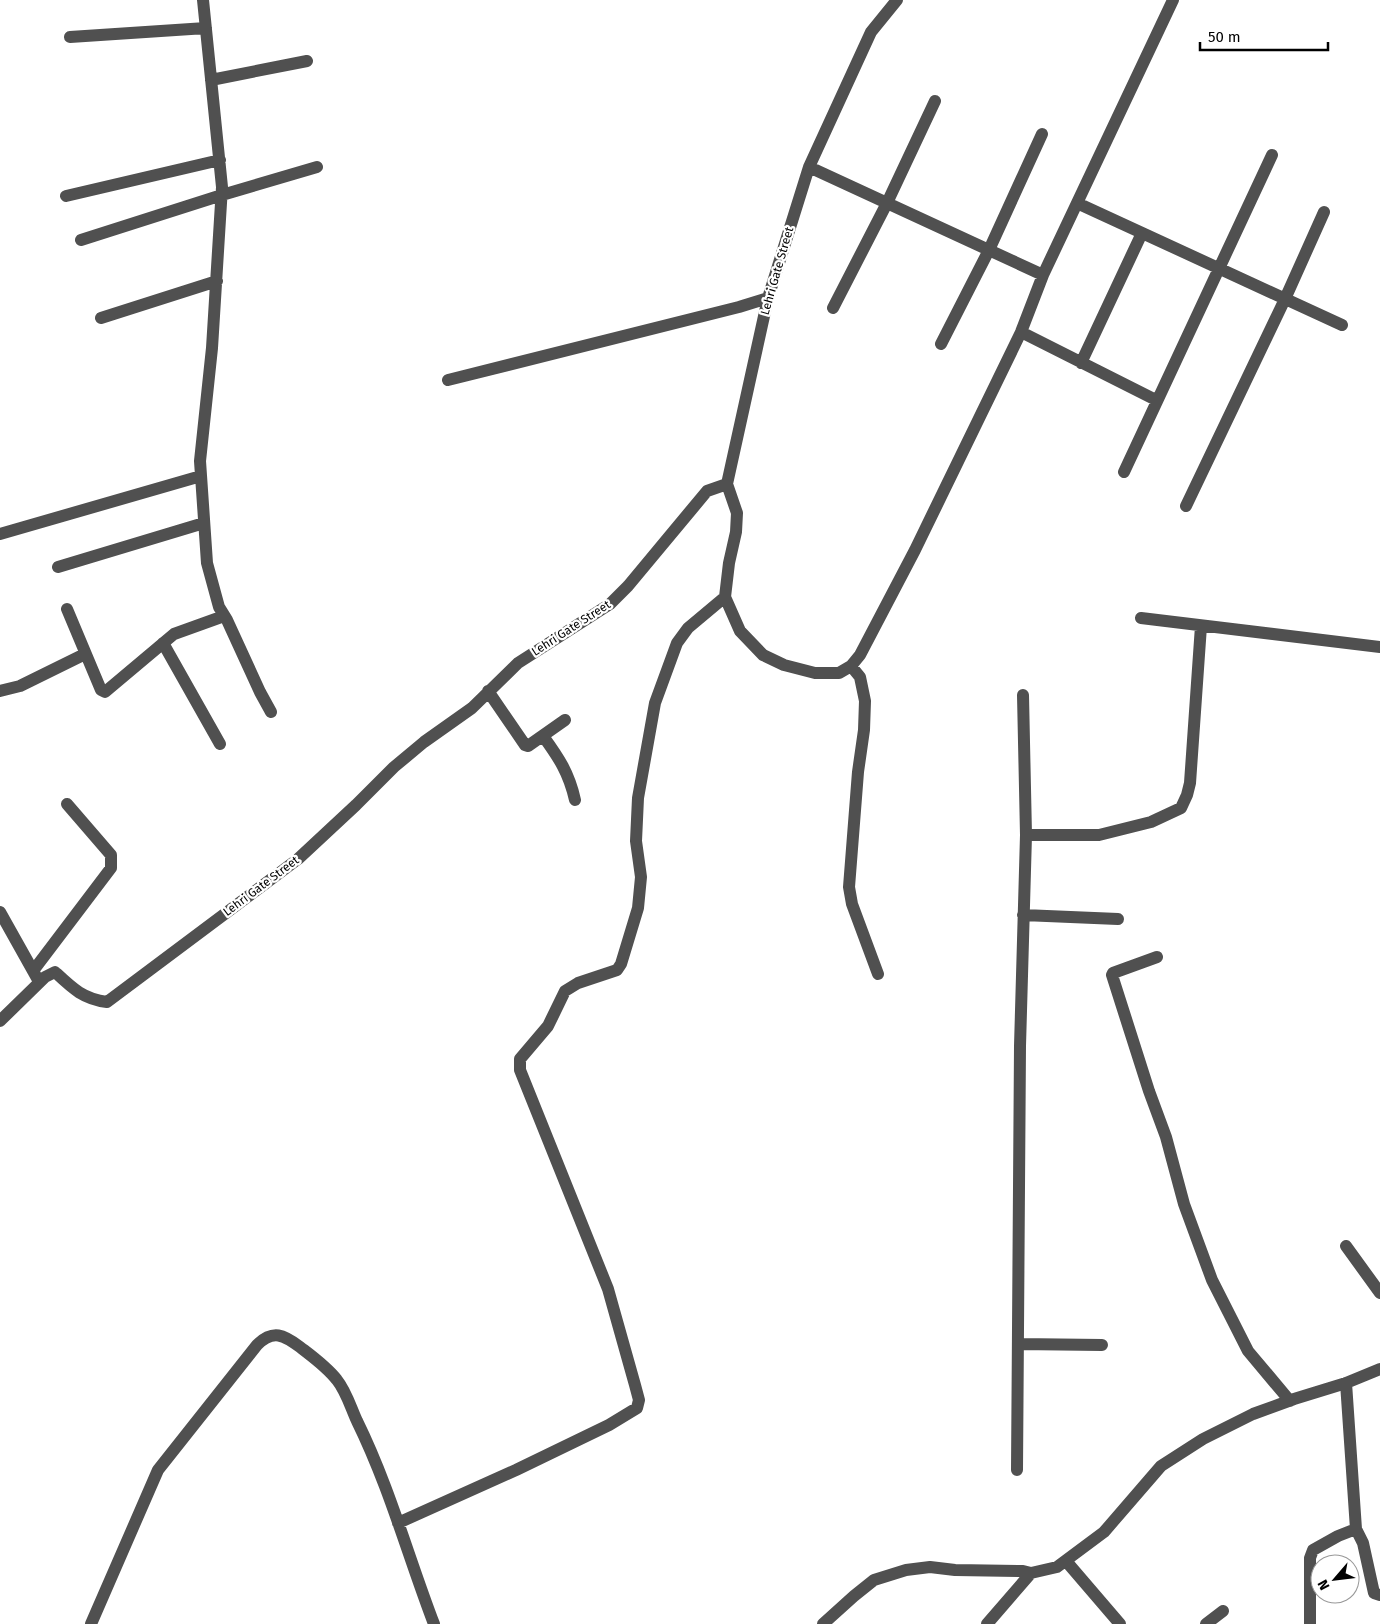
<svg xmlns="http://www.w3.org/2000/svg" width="1380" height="1624" viewBox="0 0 1380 1624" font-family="'Fira Sans',sans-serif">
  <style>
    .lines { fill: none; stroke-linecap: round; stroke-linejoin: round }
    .minor { stroke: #505050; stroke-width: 12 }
    .labels { text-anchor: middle; stroke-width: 4.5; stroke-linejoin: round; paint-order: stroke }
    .street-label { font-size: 12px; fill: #000; stroke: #fff }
  </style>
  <rect width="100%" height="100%" fill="#fff"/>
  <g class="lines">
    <path class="minor" d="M 203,0 L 222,187 L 212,348 L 200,461 L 207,563 L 219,607 L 227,620 L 260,692 L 271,712
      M 70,37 L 206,28
      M 211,80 L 307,61
      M 809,167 L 1043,275
      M 66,196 L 220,160
      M 1077,203 L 1342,325
      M 81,240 L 222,195 L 317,167
      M 833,308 L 887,203 L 935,101
      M 101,318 L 217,281
      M 1021,332 L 1156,400
      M 941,344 L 989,250 L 1042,134
      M 1081,363 L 1142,233
      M 448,380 L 739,307 L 768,298
      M 1124,472 L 1272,155
      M 727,484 L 737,513 L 736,532 L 729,563 L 725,597 L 740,631 L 763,655 L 784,665 L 815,673 L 839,673 L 851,666 L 860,655 L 915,550 L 1021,332 L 1043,275 L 1173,0
      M 1186,506 L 1285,299 L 1324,212
      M 0,534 L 201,476
      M 58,567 L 204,523
      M 67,609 L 101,690 L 105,692 L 174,634 L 224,616
      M 1141,618 L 1380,647
      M 163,643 L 220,744
      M 851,666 L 860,677 L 865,701 L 864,730 L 858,772 L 849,887 L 852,904 L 878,974
      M 0,691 L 20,686 L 85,654
      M 488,691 L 525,745 L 528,746 L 565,720
      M 543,736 C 559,758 569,773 575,800
      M 1026,835 L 1099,835 L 1151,822 L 1181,808 L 1187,795 L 1190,783 L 1201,626
      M 0,912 L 37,978
      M 1023,915 L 1118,919
      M 1157,957 L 1113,973 L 1112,975 L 1149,1091 L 1166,1137 L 1184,1204 L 1212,1280 L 1248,1351 L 1290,1401
      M 33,971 L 111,868 L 111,855 L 67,804
      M 0,1021 L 45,977 L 55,972 C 72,988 83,999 107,1002 L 298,859 L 356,805 L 394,767 L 424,742 L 472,708 L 518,663 L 610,604 L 628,586 L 707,491 L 727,484 L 768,298 L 809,167 L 871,32 L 897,0
      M 1346,1246 L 1380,1293
      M 1018,1344 L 1102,1345
      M 1017,1470 L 1020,1046 L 1026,835 L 1023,695
      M 398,1523 L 516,1470 L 609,1425 L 637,1408 L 639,1400 L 635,1385 L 608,1289 L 520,1070 L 520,1059 L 548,1026 L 565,991 L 578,983 L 617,970 L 621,964 L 638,908 L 641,877 L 636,841 L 638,798 L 655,703 L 677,643 L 688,628 L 725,597
      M 1356,1529 L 1363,1543 L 1374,1593 L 1380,1595
      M 1066,1561 L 1120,1624
      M 91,1624 L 158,1470 L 257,1345 C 273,1329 284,1335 300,1347 C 313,1357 327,1367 337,1380 C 346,1391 351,1408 357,1421 C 389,1486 408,1556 434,1624
      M 823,1624 L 854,1596 L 874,1580 L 906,1570 L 930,1567 L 955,1570 L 1023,1571 L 1031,1573 L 1057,1567 L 1104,1532 L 1161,1466 L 1203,1439 L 1253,1414 L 1294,1399 L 1346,1383 L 1380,1369
      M 987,1624 L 1031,1573
      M 1206,1624 L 1223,1611
      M 1310,1624 L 1310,1558 L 1313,1550 L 1338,1536 L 1356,1529 L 1346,1383"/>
  </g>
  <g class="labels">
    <g class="street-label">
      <text transform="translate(777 271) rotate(-74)" y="4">Lehri Gate Street</text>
      <text transform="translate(571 628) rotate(-33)" y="4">Lehri Gate Street</text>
      <text transform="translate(261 886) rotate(-37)" y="4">Lehri Gate Street</text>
    </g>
  </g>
  <g transform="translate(1335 1579) rotate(242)"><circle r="24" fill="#ffffff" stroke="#999999"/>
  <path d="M0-4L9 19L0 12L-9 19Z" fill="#000000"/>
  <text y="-8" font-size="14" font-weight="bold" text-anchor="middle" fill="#000000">N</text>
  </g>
  <path d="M1200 42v8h128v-8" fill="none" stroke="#000000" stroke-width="2.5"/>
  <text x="1208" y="42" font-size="15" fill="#000000" stroke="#ffffff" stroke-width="4" paint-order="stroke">50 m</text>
</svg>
